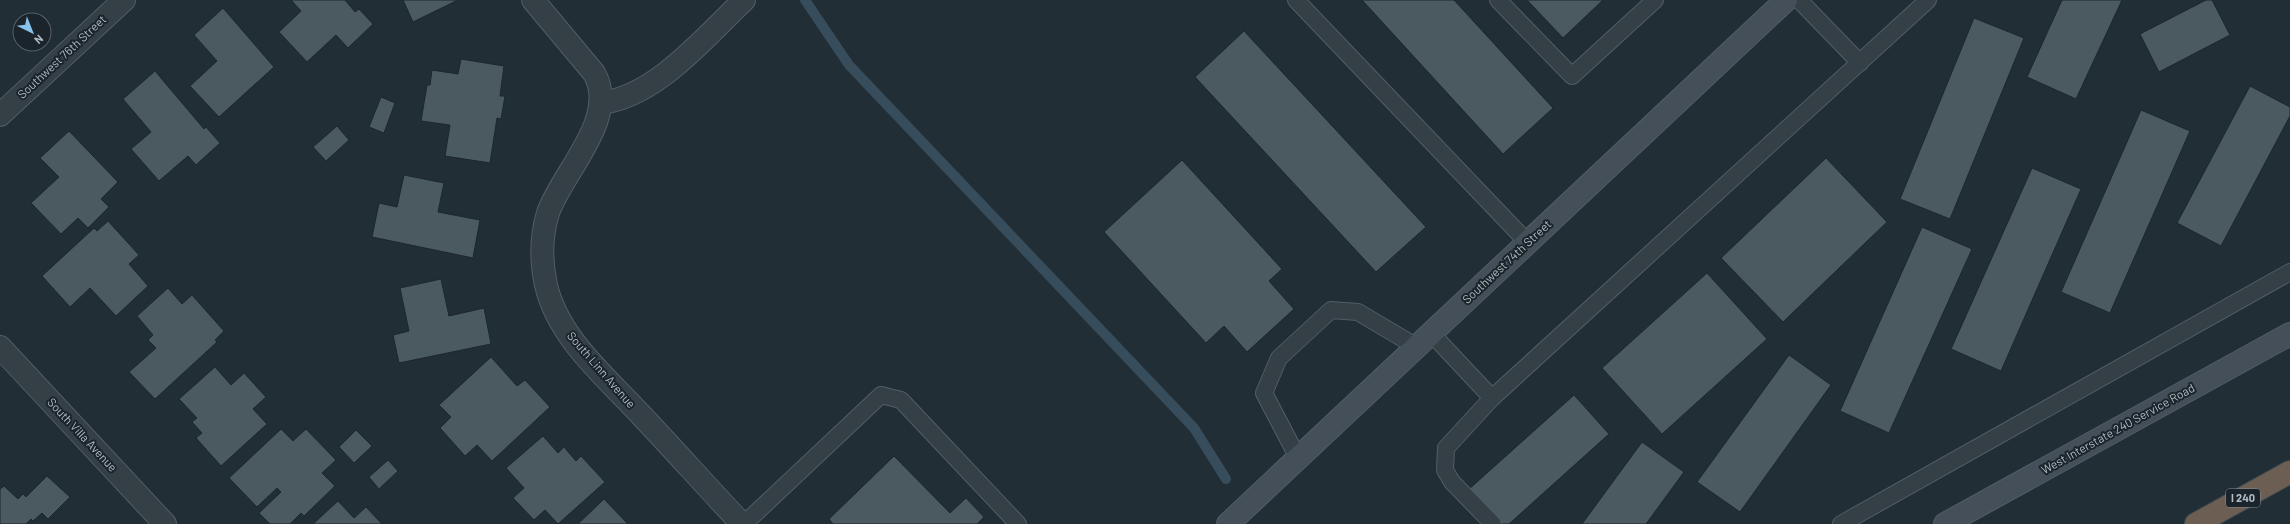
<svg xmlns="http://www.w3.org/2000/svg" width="2290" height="524" viewBox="0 0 2290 524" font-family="Barlow,sans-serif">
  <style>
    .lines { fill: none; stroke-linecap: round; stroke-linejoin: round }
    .stream { stroke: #374d5b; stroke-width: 10 }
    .building { fill: #4b5961; stroke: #1d262d }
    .service-casing { stroke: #535d64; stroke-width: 18 }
    .minor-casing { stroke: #535d64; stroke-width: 24 }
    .secondary-casing { stroke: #535d64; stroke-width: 24 }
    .motorway-casing { stroke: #404a51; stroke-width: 24 }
    .service { stroke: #353f46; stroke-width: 16 }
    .minor { stroke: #353f46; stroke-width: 22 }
    .secondary { stroke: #444f59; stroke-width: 22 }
    .motorway { stroke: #6c5e53; stroke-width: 22 }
    .labels { text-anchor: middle; stroke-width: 4; stroke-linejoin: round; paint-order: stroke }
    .shield { fill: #1b242b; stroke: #838e95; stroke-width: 1 }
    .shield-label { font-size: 11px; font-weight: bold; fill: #b0bbc3 }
    .street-label { font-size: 12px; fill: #b0bbc3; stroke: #1b242b }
  </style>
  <rect width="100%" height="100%" fill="#222e36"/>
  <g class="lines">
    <path class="stream" d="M 805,0 L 849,65 L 1194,428 L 1226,479"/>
  </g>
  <path class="building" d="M 291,0 L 345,0 L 355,12 L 359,9 L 373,24 L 348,48 L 336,35 L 307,62 L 279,32 L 301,11 Z
    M 403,0 L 458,0 L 413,22 Z
    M 1362,0 L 1454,0 L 1553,108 L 1503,154 Z
    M 1527,0 L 1603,0 L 1563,38 Z
    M 2062,0 L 2122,0 L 2076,99 L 2027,77 Z
    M 2206,0 L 2212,0 L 2230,35 L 2159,72 L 2140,34 Z
    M 223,8 L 274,67 L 219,117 L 190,86 L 217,61 L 194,35 Z
    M 1974,18 L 2024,38 L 1950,219 L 1900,199 Z
    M 1244,31 L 1426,227 L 1376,272 L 1195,77 Z
    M 461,59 L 504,66 L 500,96 L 505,96 L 501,119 L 497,118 L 490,163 L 445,156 L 450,125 L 421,121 L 427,85 L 430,85 L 432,70 L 458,74 Z
    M 155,71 L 204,129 L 206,127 L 220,143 L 196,165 L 188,156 L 159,181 L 131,149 L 151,132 L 123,99 Z
    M 2250,86 L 2290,107 L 2290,116 L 2221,246 L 2177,223 Z
    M 381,97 L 395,103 L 384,133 L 369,127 Z
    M 2141,110 L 2190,131 L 2110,313 L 2061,292 Z
    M 337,126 L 349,140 L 326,161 L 313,147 Z
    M 69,131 L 118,182 L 101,199 L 109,207 L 88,228 L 78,218 L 61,234 L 31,203 L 59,177 L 40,158 Z
    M 1826,158 L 1887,222 L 1783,322 L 1721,258 Z
    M 1182,160 L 1282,269 L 1269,281 L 1294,309 L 1247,352 L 1224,326 L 1206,343 L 1104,232 Z
    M 2032,168 L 2081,189 L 2001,371 L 1951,349 Z
    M 404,175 L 444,183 L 438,212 L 480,220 L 473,258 L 372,237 L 379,203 L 397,207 Z
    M 108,221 L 139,255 L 129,264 L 148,286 L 116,316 L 90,288 L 70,307 L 42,276 L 94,228 L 97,231 Z
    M 1922,227 L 1972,249 L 1889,433 L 1840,411 Z
    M 1707,273 L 1767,339 L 1662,434 L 1602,368 Z
    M 441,279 L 449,316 L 484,308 L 491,344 L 399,363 L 393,335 L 409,331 L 400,288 Z
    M 168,288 L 182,304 L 192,295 L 224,331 L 215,340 L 217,342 L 155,399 L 129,372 L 156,348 L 148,340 L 153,335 L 137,316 Z
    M 1789,355 L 1831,385 L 1740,512 L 1697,482 Z
    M 491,357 L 517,386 L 525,380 L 550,407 L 492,461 L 477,445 L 465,456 L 440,428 L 451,417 L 439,405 Z
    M 215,367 L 231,385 L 244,373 L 266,397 L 253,409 L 267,424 L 221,466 L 196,438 L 202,433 L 192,422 L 197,418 L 179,399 Z
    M 1574,395 L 1609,434 L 1509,524 L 1498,524 L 1468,490 Z
    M 281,429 L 293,441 L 306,429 L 336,460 L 322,473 L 335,486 L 304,516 L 301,513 L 290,524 L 270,524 L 259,513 L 281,492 L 277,488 L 257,507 L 229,478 Z
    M 356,430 L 372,446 L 354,463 L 339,447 Z
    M 543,436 L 558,453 L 564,447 L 576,461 L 581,456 L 605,482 L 558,524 L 545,510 L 534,520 L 513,498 L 524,488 L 506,468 Z
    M 1642,442 L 1684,472 L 1646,524 L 1582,524 Z
    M 894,456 L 950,513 L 966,498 L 984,517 L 977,524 L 833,524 L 829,519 Z
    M 388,460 L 398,471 L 379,489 L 369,477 Z
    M 47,476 L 70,497 L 48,519 L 42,513 L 33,521 L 31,519 L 26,524 L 0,524 L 0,489 L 4,486 L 18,499 L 23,494 L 26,497 Z
    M 604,499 L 628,524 L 578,524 Z
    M 338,501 L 354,518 L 366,507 L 382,524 L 313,524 Z"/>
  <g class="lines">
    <defs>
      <path id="service" d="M 1296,0 L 1528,243
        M 1498,0 L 1572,76 L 1655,0
        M 1799,0 L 1860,63
        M 1431,333 L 1492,398
        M 1298,458 L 1264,393 L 1279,358 L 1331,310 L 1358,312 L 1417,347
        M 744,524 L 881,395 L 901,400 L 1018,524
        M 1493,524 L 1452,482 L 1445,470 L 1446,448 L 1492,398 L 1928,0
        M 1841,524 L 2290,272"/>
      <path id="minor" d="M 533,0 L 594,73 C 620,118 562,172 548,213 C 541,236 541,262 546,285 C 558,338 606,377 641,415 C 675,451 708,488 742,524
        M 600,103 C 655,98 706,36 744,0
        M 0,115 L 124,0
        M 0,347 L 165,524"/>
      <path id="secondary" d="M 1228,524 L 1786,0
        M 1945,524 L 2290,334"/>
      <path id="motorway" d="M 2196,524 L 2290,472"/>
    </defs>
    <use href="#service" class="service-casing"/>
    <use href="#minor" class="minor-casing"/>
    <use href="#secondary" class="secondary-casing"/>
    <use href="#motorway" class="motorway-casing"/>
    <use href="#service" class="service"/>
    <use href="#minor" class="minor"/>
    <use href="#secondary" class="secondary"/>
    <use href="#motorway" class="motorway"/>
  </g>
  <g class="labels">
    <rect class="shield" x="2226" y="489" width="34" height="18" rx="3"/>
    <g class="shield-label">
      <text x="2243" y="502">I 240</text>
    </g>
    <g class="street-label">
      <text transform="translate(62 57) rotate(-43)" y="4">Southwest 76th Street</text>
      <text transform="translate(1507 262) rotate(-43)" y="4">Southwest 74th Street</text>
      <text transform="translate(601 370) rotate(49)" y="4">South Linn Avenue</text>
      <text transform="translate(2118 429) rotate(-29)" y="4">West Interstate 240 Service Road</text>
      <text transform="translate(82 435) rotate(47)" y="4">South Villa Avenue</text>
    </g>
  </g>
  <g transform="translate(32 32) rotate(137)"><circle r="19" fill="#1b242b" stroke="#576068"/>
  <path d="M0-3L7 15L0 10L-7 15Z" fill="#8ac2ee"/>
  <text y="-6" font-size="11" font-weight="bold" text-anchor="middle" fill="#b0bbc3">N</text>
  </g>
</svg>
